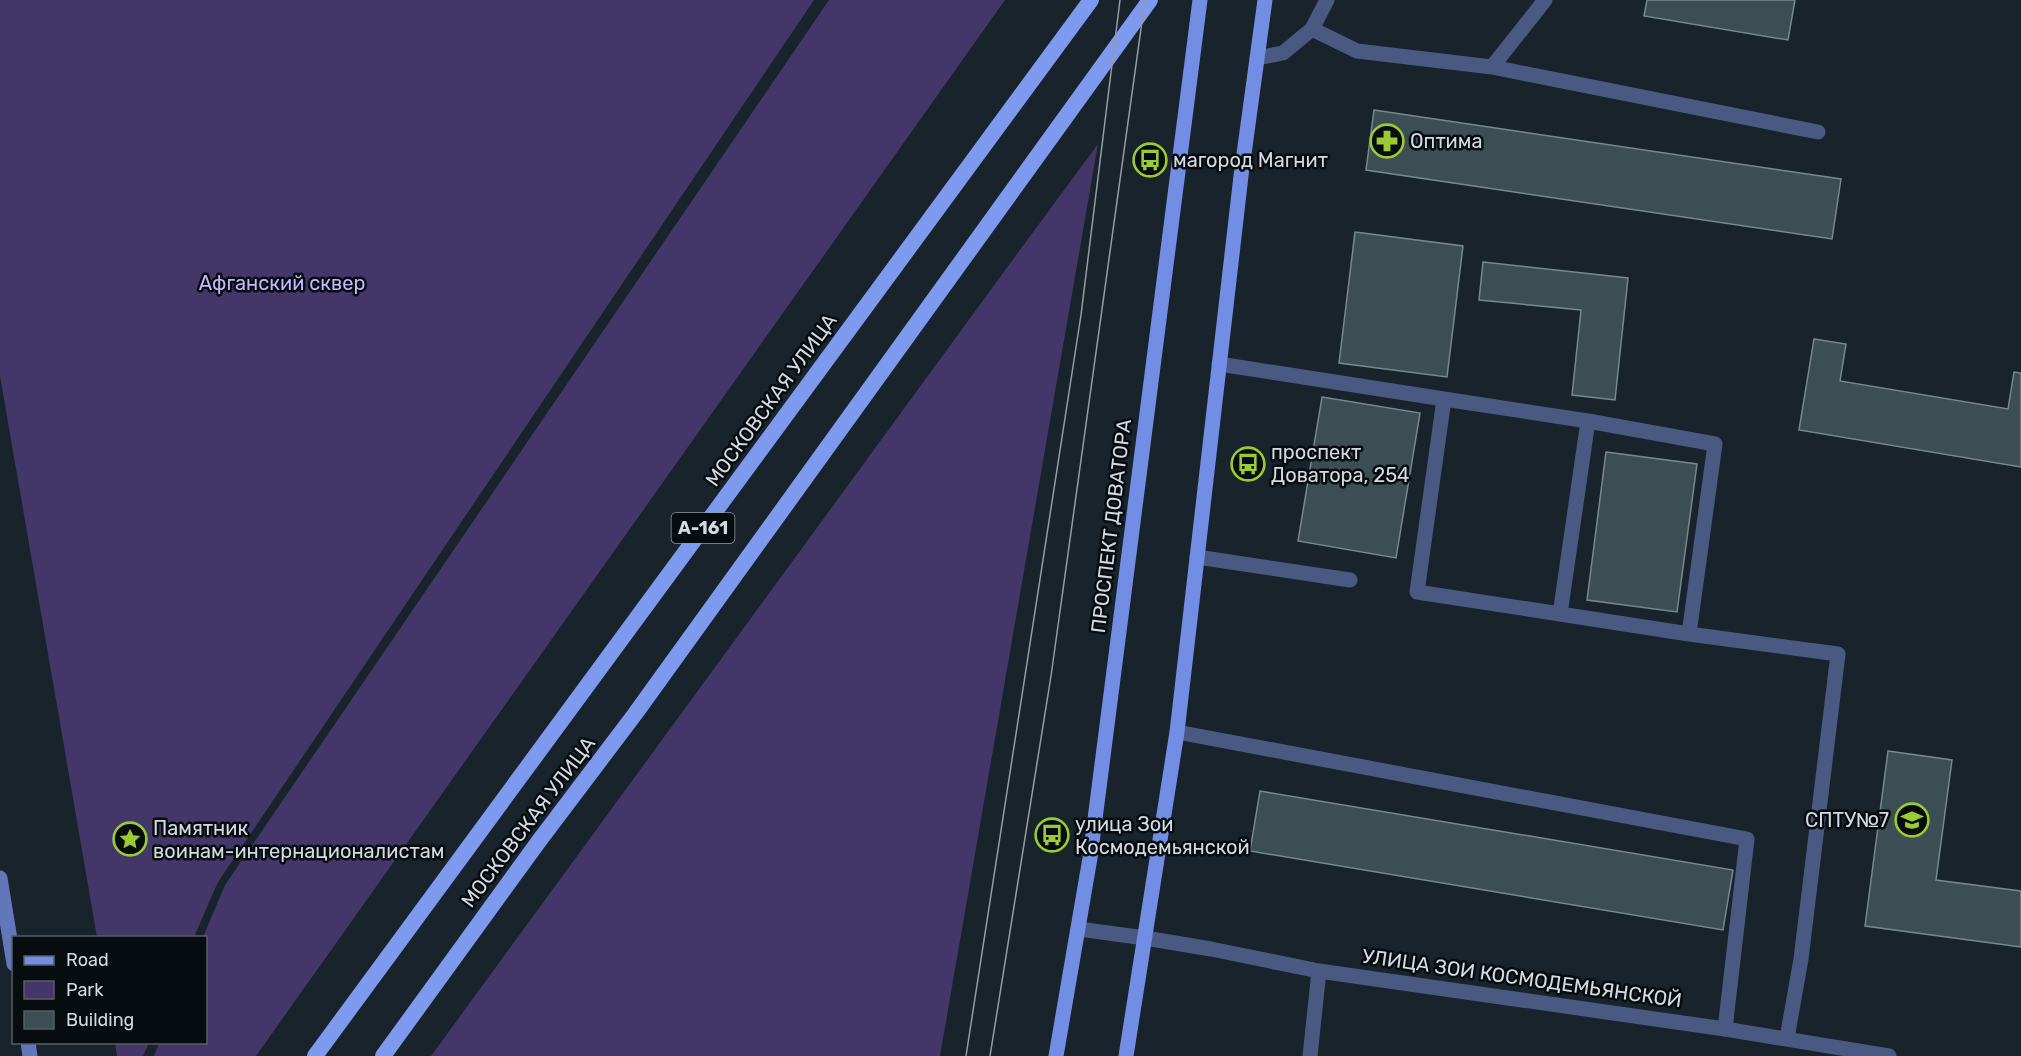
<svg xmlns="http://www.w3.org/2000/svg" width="2021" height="1056" viewBox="0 0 2021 1056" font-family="Rubik,sans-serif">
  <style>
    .green { fill: #433769 }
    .building { fill: #3c4d53; stroke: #778990; stroke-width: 1.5 }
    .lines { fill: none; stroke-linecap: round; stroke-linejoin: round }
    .service { stroke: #4a5982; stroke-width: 15 }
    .minor { stroke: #4a5982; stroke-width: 15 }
    .tertiary { stroke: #4a5982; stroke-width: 15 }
    .secondary { stroke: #6177b9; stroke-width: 15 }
    .primary { stroke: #728ee4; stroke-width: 15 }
    .trunk { stroke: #7e9aee; stroke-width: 16 }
    .tram { stroke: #949ca4; stroke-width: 1.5 }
    .labels { text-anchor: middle; stroke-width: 5; stroke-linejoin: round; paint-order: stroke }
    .shield { fill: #070c10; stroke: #969ca2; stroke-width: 1.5 }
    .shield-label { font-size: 18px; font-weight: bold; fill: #d3dae1 }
    .poi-label { font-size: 20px; fill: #d3dae1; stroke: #070c10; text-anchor: start }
    .park-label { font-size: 20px; fill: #c4b6fd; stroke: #070c10 }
    .street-label { font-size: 20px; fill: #d3dae1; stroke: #070c10 }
  </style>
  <rect width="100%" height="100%" fill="#18232c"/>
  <path class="green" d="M 0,0 L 814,0 L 218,882 L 194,937 L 97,937 L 0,376 Z
    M 829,0 L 1005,0 L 256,1056 L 154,1056 L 159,1043 L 206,1042 L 206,938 L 203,937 L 225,885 Z
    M 1098,144 L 940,1056 L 431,1056 L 1014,258 Z
    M 115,1043 L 115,1042 L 149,1043 L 143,1056 L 117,1056 Z"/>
  <path class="building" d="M 1647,0 L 1795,0 L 1788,40 L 1644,16 Z
    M 1374,110 L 1841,179 L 1832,239 L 1366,170 Z
    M 1355,232 L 1463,246 L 1447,377 L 1339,363 Z
    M 1483,262 L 1628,278 L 1615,400 L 1572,395 L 1581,310 L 1479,300 Z
    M 1814,339 L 1846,344 L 1840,381 L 2008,409 L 2014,372 L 2021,373 L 2021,467 L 1799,430 Z
    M 1322,397 L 1420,413 L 1396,558 L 1298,541 Z
    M 1606,452 L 1697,464 L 1677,612 L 1587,600 Z
    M 1888,751 L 1952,760 L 1936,880 L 2021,891 L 2021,947 L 1865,926 Z
    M 1260,791 L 1733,870 L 1723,930 L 1250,851 Z"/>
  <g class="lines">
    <path class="service" d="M 1312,29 L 1357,51 L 1492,67 L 1818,132
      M 1257,58 L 1283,53 L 1312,29 L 1327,0
      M 1492,67 L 1545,0
      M 1219,364 L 1444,399 L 1417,592 L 1560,614 L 1588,421 L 1444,399
      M 1588,421 L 1715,444 L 1689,634 L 1838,654 L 1801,959 L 1787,1038
      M 1197,557 L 1350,580
      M 1560,614 L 1689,634
      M 1177,732 L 1747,839 L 1725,1029
      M 1310,1056 L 1319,971"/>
    <path class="minor" d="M 1079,929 L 1145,938"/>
    <path class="tertiary" d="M 1145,938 L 1211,949 L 1319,971 L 1725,1029 L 1889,1056"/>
    <path class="secondary" d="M 0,878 L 14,964
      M 28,1042 L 30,1056"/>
    <path class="primary" d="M 1056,1056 L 1090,858 L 1200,0
      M 1126,1056 L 1177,732 L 1241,176 L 1265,0"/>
    <path class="trunk" d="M 315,1056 L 1091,0
      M 383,1056 L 539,841 L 635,714 L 1150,0"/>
    <path class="tram" d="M 966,1056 L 1081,315 L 1120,0
      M 990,1056 L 1051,676 L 1145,0"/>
  </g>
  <defs>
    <symbol id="pharmacy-ring" viewBox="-11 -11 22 22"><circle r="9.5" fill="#070c10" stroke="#9bcb33" stroke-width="1.5"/><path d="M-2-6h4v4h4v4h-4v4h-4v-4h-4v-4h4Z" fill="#9bcb33"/></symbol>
    <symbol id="bus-ring" viewBox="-11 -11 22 22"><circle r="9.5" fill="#070c10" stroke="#9bcb33" stroke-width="1.5"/><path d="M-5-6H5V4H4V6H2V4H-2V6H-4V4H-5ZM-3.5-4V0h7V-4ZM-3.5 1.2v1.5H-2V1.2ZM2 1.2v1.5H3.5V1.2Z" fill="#9bcb33"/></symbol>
    <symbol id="university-ring" viewBox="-11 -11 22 22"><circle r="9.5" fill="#070c10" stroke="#9bcb33" stroke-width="1.5"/><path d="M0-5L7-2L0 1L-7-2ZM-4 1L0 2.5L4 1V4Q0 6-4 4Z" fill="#9bcb33"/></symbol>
    <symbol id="sight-ring" viewBox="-11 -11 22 22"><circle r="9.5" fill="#070c10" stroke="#9bcb33" stroke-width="1.5"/><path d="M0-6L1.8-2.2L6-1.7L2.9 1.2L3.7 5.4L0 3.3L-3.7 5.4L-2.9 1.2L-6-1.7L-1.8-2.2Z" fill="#9bcb33"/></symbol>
  </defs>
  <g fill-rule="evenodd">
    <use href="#pharmacy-ring" x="1368" y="122" width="38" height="38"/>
    <use href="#bus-ring" x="1131" y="141" width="38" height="38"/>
    <use href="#bus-ring" x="1229" y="445" width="38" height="38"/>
    <use href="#university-ring" x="1893" y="801" width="38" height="38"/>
    <use href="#bus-ring" x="1033" y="816" width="38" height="38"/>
    <use href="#sight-ring" x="111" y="820" width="38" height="38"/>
  </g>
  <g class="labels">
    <rect class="shield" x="671.5" y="513" width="63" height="30" rx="4.5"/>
    <g class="shield-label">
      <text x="703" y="534">А-161</text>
    </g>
    <g class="poi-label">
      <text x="1410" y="148">Оптима</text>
      <text x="1173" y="167">магород Магнит</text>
      <text x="1271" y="459">проспект<tspan x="1271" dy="23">Доватора, 254</tspan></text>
      <text x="1889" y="827" text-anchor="end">СПТУ№7</text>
      <text x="1075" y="831">улица Зои<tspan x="1075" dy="23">Космодемьянской</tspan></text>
      <text x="153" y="835">Памятник<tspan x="153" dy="23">воинам-интернационалистам</tspan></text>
    </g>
    <g class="park-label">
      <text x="282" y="290">Афганский сквер</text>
    </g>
    <g class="street-label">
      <text transform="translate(771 400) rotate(-54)" y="7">МОСКОВСКАЯ УЛИЦА</text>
      <text transform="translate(1111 526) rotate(-83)" y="7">ПРОСПЕКТ ДОВАТОРА</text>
      <text transform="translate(528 822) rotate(-53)" y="7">МОСКОВСКАЯ УЛИЦА</text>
      <text transform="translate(1522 978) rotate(8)" y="7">УЛИЦА ЗОИ КОСМОДЕМЬЯНСКОЙ</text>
    </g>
  </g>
  <rect x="12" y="936" width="195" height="108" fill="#070c10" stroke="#595e64" stroke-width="1.5"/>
  <rect x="24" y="956" width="30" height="9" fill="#728ee4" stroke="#595e64" stroke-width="1.5"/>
  <text x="66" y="966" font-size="18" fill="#d3dae1">Road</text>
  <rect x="24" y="981" width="30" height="18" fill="#433769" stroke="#595e64" stroke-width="1.5"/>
  <text x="66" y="996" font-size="18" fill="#d3dae1">Park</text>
  <rect x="24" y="1011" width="30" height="18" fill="#3c4d53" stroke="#595e64" stroke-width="1.5"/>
  <text x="66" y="1026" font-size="18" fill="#d3dae1">Building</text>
</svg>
